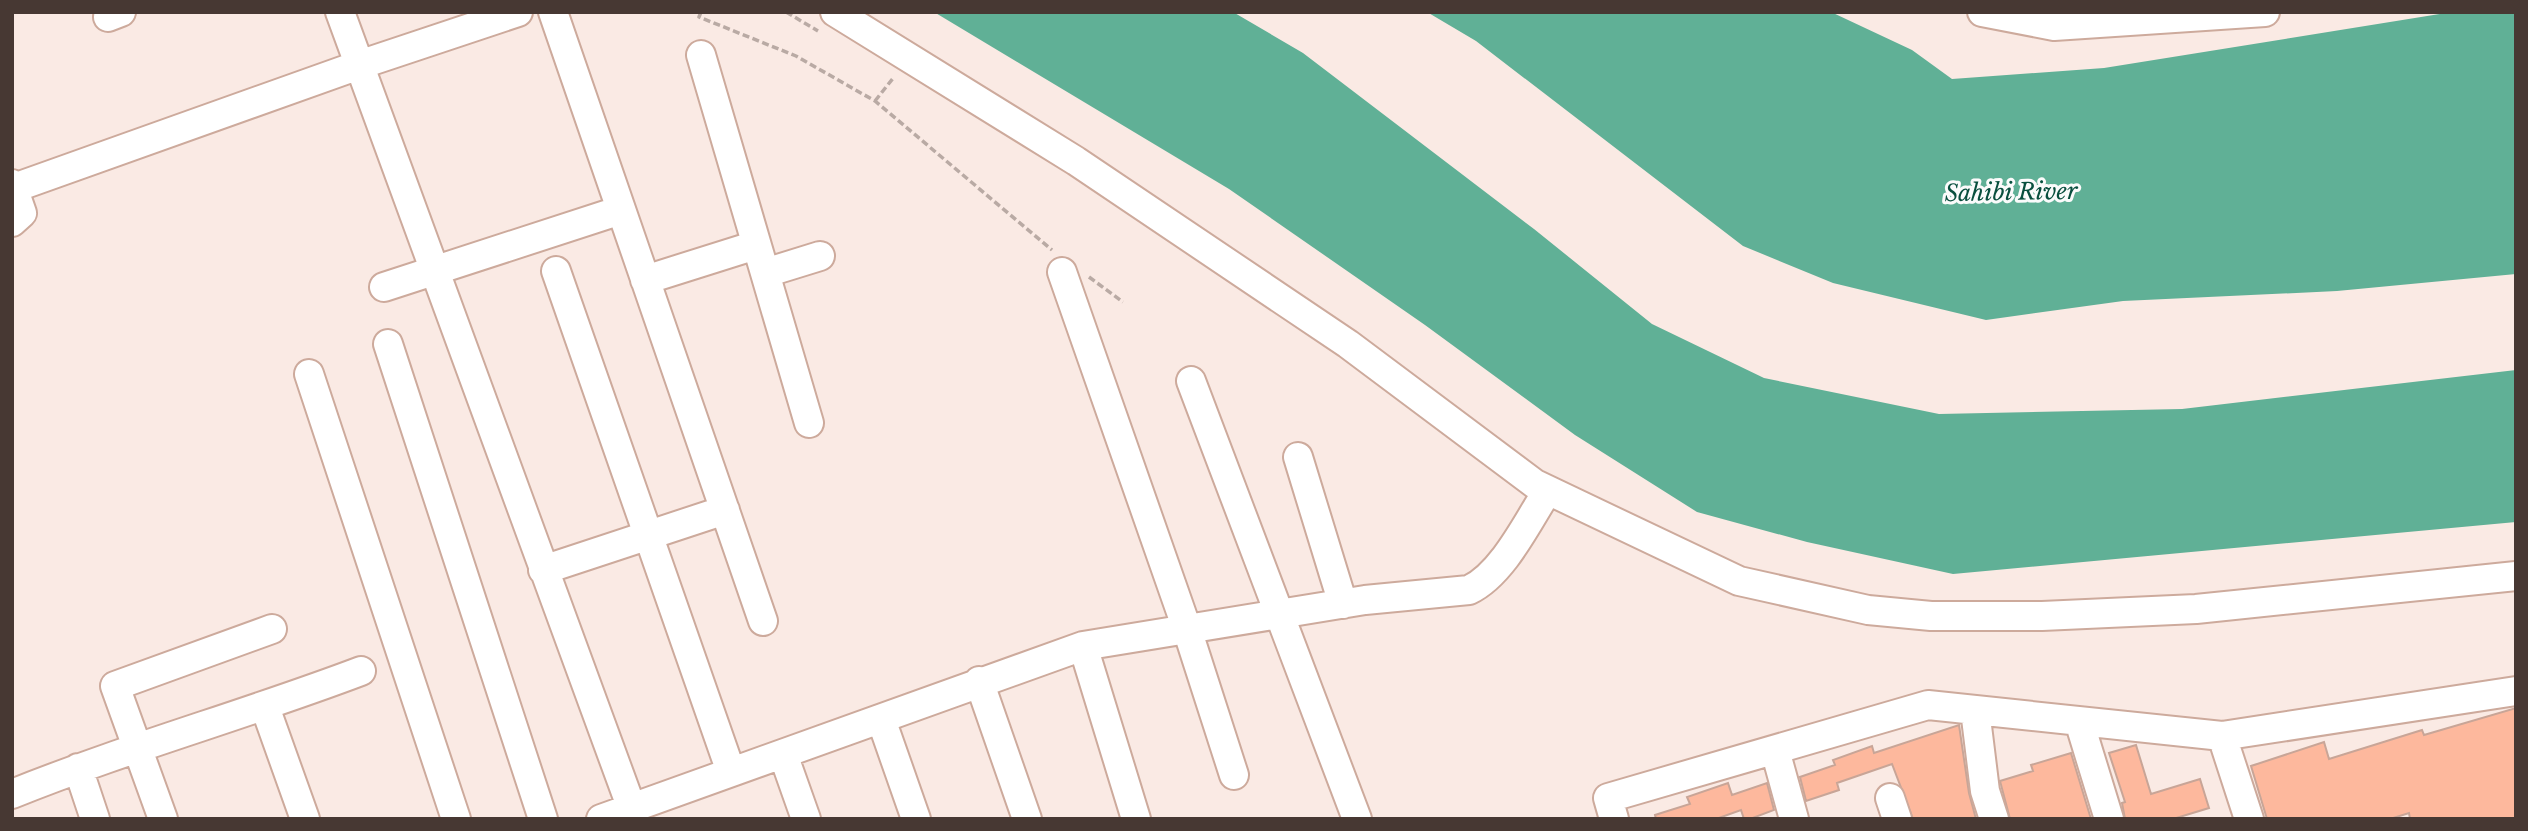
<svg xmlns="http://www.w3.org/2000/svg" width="2528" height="831" viewBox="0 0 2528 831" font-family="'Libre Baskerville',serif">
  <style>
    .water { fill: #60b096 }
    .building { fill: #fdb89d; stroke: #c8a597; stroke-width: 2 }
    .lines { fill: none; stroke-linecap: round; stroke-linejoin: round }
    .minor-casing { stroke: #cdaa9c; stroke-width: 32 }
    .path { stroke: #b9aaa4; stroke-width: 3.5; stroke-dasharray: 7 3.5; stroke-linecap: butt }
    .minor { stroke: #fff; stroke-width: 28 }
    .labels { text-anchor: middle; stroke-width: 6; stroke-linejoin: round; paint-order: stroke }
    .water-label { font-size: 23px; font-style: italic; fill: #094f3e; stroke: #fbfbfb }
  </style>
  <rect width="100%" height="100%" fill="#faeae4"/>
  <path class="water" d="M 934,12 L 1233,12 L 1303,53 L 1534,229 L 1652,324 L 1764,378 L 1939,414 L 2182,409 L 2516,370 L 2516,522 L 1953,574 L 1807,542 L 1697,512 L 1575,435 L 1425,325 L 1229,189 Z
    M 1427,12 L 1831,12 L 1912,50 L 1952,79 L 2104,68 L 2452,12 L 2516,12 L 2516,274 L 2337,291 L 2123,301 L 1986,320 L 1833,283 L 1743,246 L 1476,41 Z"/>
  <path class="building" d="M 2516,708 L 2516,819 L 2410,819 L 2409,813 L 2390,819 L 2267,819 L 2251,766 L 2324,742 L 2329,759 L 2422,730 L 2424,735 Z
    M 1959,725 L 1969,793 L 1976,819 L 1913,819 L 1892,764 L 1837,783 L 1839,790 L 1806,801 L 1800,777 L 1835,765 L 1833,760 L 1872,746 L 1874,753 Z
    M 2136,745 L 2151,794 L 2200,779 L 2209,808 L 2173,819 L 2125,819 L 2122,803 L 2125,802 L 2109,753 Z
    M 2071,753 L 2091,819 L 2010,819 L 2000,781 L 2033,771 L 2031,765 Z
    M 1728,783 L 1732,795 L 1767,783 L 1774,810 L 1750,819 L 1744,819 L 1741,810 L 1716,819 L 1656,819 L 1655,815 L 1690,804 L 1687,797 Z"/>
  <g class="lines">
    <defs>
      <path id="minor" d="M 340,12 L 632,809
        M 553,12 L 763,621
        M 835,12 L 1076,161 L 1348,344 L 1535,484 L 1739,581 L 1868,610 L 1931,616 L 2042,616 L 2196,609 L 2516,576
        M 1982,12 L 2054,26 L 2265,12
        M 108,17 L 121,12
        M 701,55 L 809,423
        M 12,184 L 22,213 L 12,222
        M 14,188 L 359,65 L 518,12
        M 556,271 L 731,772
        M 1062,272 L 1187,629 L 1234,775
        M 765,273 L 820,256
        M 645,280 L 756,245
        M 384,287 L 621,210
        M 388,344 L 543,819
        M 309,374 L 456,819
        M 1191,381 L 1357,819
        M 1298,457 L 1343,604
        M 543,570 L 725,510
        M 1083,646 L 1136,819
        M 979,681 L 1027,819
        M 265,707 L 305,819
        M 1975,710 L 1985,791 L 1994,819
        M 881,719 L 916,819
        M 2079,721 L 2109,819
        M 2222,736 L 2249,819
        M 1775,750 L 1794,819
        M 783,754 L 806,819
        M 78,768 L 95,819
        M 12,794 C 126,748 245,715 361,671
        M 1890,798 L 1897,819
        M 163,819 L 115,686 L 272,629
        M 601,819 L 1083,646 L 1365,600 L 1469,590 C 1503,574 1528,521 1548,490
        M 1614,819 L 1608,798 L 1928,705 L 2222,736 L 2516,691"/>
    </defs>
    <use href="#minor" class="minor-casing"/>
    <path class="path" d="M 701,12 L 699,17 L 796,56 L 875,101 L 1052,250
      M 786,12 L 818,31
      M 875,101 L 894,77
      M 1089,277 L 1123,302"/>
    <use href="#minor" class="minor"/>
  </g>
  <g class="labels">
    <g class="water-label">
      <text transform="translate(2011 192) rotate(-1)" y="8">Sahibi River</text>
    </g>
  </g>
  <rect width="2528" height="831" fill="none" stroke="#473833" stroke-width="28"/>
</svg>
